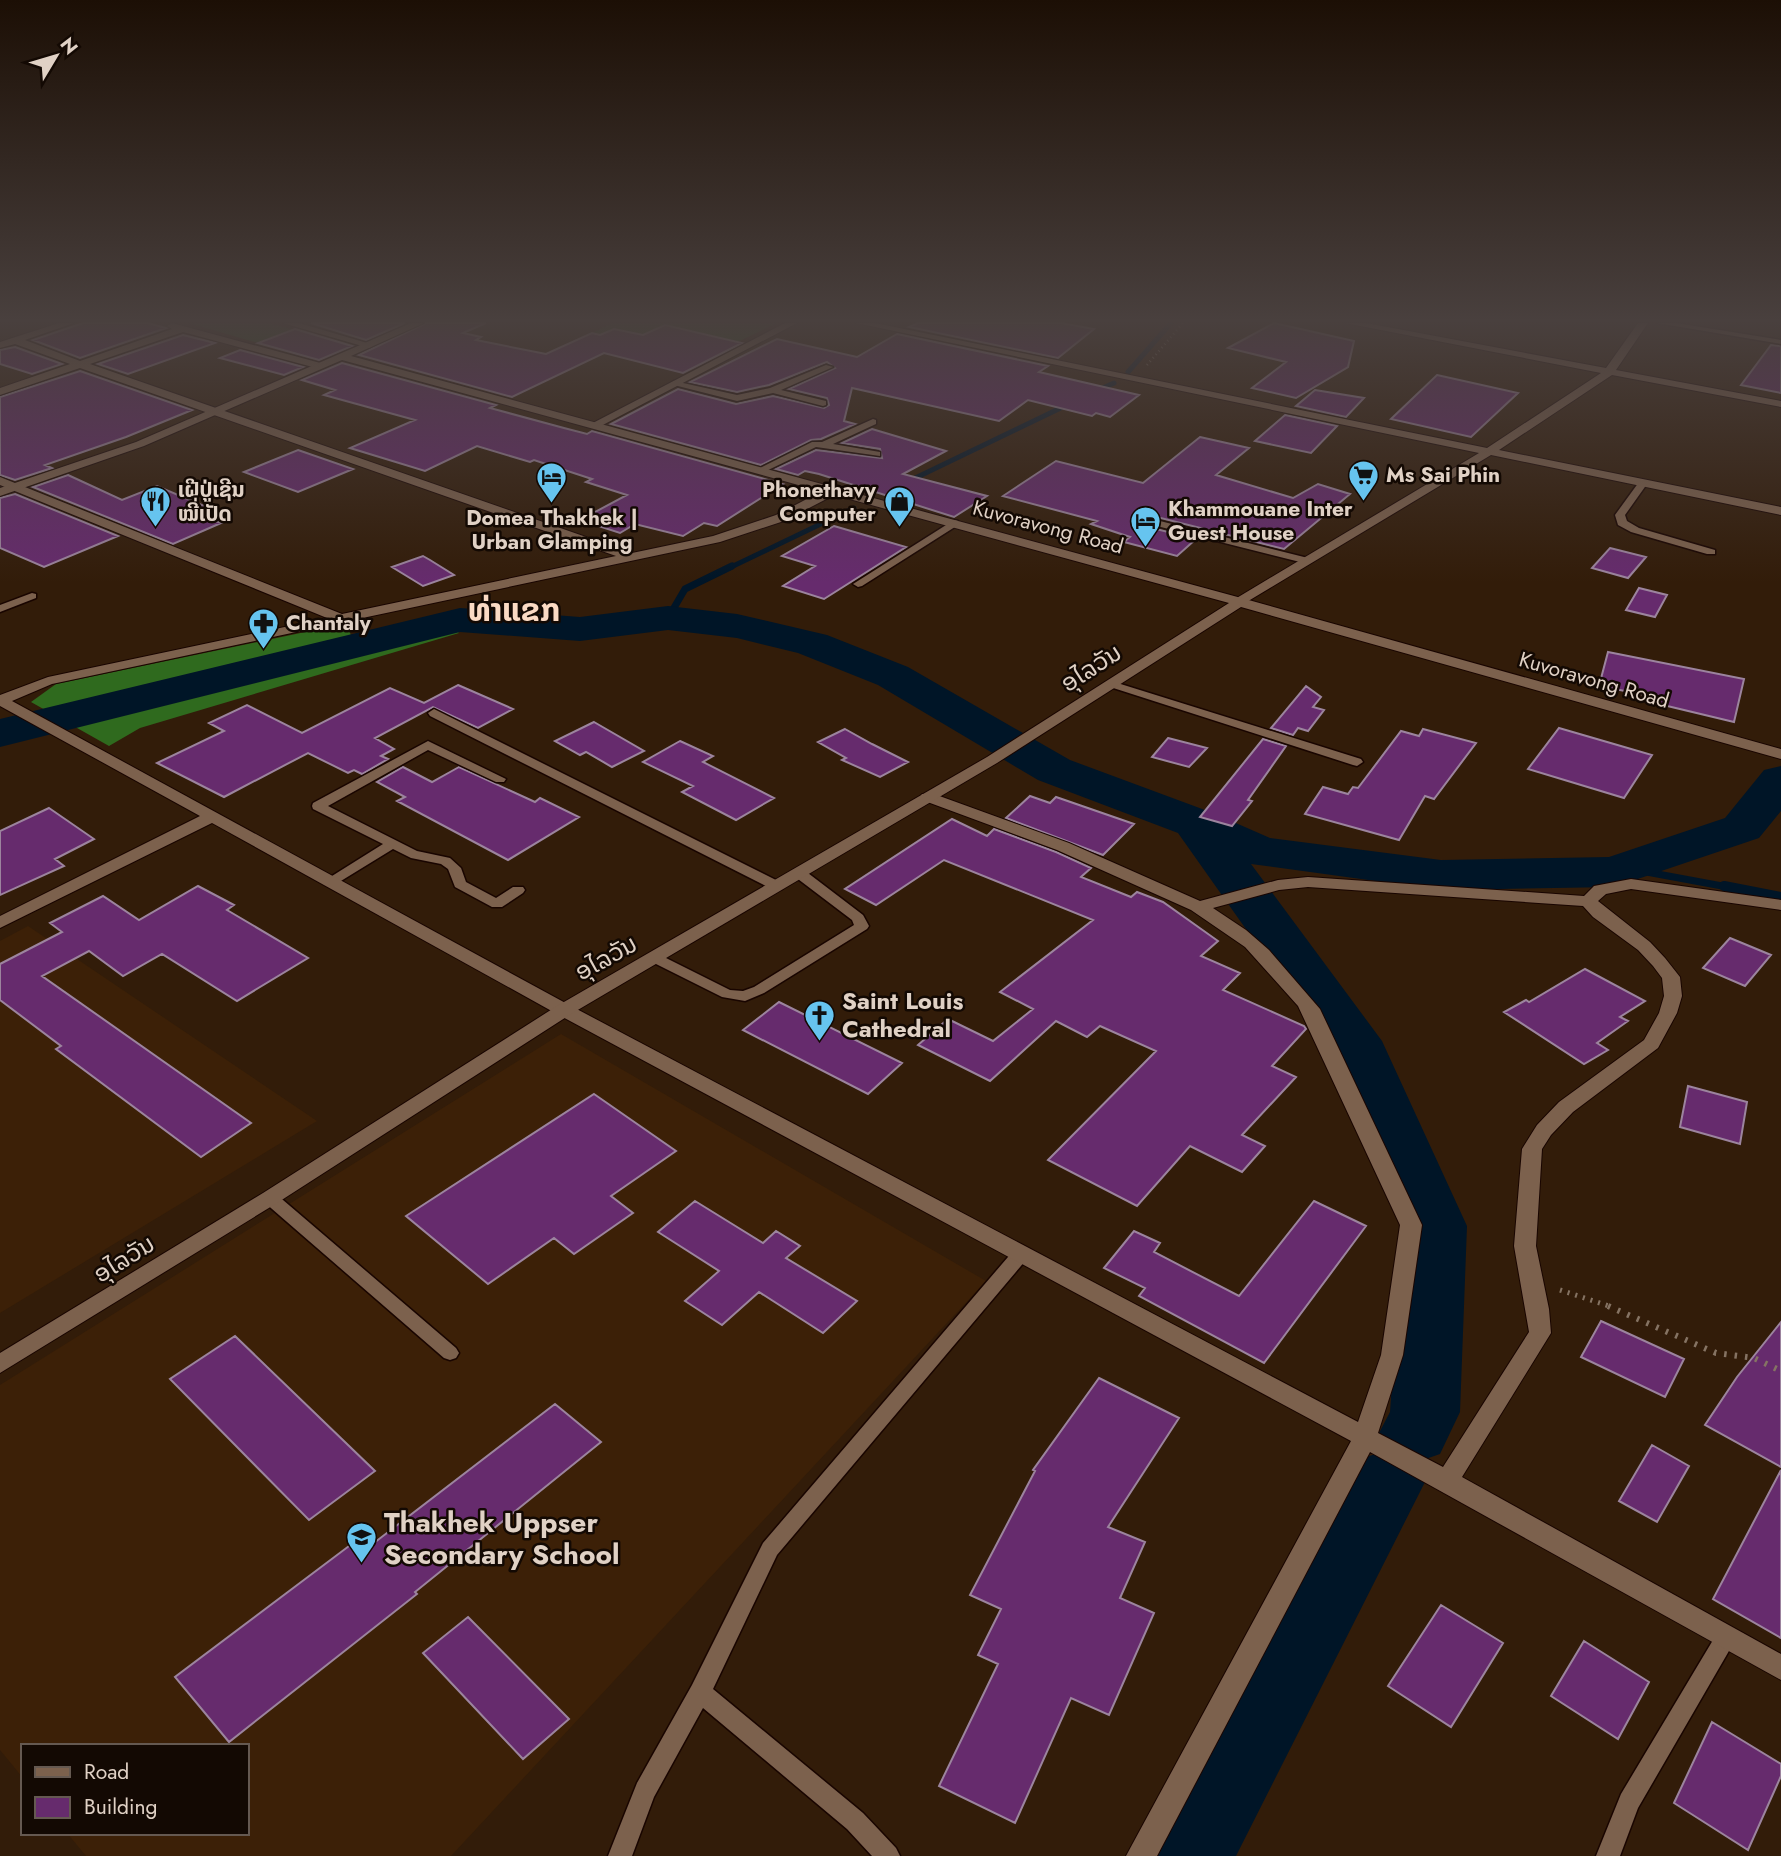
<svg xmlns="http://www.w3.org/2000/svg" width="1781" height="1856" viewBox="0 0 1781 1856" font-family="Jost,'Noto Sans Lao',sans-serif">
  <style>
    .built { fill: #3c2007 }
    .green { fill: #224f16 }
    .forest { fill: #2f6a1e }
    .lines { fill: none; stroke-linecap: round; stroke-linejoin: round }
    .stream-far2 { stroke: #001527; stroke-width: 5 }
    .stream-far1 { stroke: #001527; stroke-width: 7 }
    .stream { stroke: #001527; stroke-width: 10 }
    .river { fill: #001527; fill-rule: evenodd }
    .building { fill: #662b6d; stroke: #9c849e; stroke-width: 2 }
    .service-casing { stroke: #190500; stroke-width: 3 }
    .minor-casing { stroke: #190500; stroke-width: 2 }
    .tertiary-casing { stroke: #190500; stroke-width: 2 }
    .path-far2 { stroke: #857363; stroke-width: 2.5; stroke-dasharray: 1 3.5; stroke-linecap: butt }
    .path-far1 { stroke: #857363; stroke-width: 5; stroke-dasharray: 2 6; stroke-linecap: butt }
    .path { stroke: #857363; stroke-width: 6; stroke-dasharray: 2.5 8; stroke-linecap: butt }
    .service { fill: #7c614d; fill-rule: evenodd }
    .minor { fill: #7c614d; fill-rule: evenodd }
    .tertiary { fill: #7c614d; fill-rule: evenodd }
    .labels { text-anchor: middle; stroke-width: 5; stroke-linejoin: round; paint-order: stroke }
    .far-poi-label { font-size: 21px; font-weight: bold; fill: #e0d1c5; stroke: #130903; text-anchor: start }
    .far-street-label { font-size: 21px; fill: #e0d1c5; stroke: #130903 }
    .street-label { font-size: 24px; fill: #e0d1c5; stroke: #130903 }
    .poi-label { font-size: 24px; font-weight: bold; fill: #e0d1c5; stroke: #130903; text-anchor: start }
    .near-poi-label { font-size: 28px; font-weight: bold; fill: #e0d1c5; stroke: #130903; text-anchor: start }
    .far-town-label { font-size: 32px; font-weight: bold; fill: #fadac4; stroke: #130903 }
  </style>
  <rect width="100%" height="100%" fill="#321c09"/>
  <path class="built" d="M 28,926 L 317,1121 L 0,1313 L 0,941 Z
    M 561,1034 L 986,1281 L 451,1856 L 86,1856 L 67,1833 L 247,1833 L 247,1746 L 23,1746 L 23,1778 L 0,1750 L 0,1385 Z"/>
  <path class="green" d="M 189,323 L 269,323 L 342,343 L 310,358 Z
    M 612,323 L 777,323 L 721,350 L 688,330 L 665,325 L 643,335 L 705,358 L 592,333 Z"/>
  <path class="forest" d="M 348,623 L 352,641 L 277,657 L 243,678 L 452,626 L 459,633 L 140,728 L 109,746 L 31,702 L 56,684 Z"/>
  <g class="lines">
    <path class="stream-far2" d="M 1128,372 L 1171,323
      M 1096,391 L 1114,383
      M 907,482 L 1071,403
      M 729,568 L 854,508"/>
    <path class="stream-far1" d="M 668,618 L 685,589 L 732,566
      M 1625,868 L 1733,888"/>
    <path class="stream" d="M 1724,886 L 1781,897"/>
    <path class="river" d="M 668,606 L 737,614 L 827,635 L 908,667 L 1070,760 L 1213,813 L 1270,838 L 1441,860 L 1609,857 L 1725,818 L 1764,770 L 1781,766 L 1781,811 L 1759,838 L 1614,887 L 1441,890 L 1251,864 L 1382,1041 L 1467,1226 L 1460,1412 L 1440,1454 L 1417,1462 L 1426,1480 L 1236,1856 L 1145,1856 L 1158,1825 L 1363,1458 L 1388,1450 L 1379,1433 L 1390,1412 L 1403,1226 L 1327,1044 L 1178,833 L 1038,780 L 878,685 L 798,653 L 737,638 L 668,630 L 580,641 L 460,632 L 0,747 L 0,719 L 460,608 L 580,617 Z"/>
  </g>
  <path class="building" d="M 83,323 L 148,323 L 166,328 L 80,358 L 33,340 Z
    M 311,323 L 405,323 L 366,340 Z
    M 426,323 L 486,323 L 463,333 L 481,337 L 476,340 L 546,354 L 592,333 L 600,335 L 614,329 L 643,335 L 665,325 L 742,343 L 683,373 L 604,353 L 512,397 L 359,355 Z
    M 918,323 L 1061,323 L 1094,329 L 1058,358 L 909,327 Z
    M 1274,323 L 1354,341 L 1348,367 L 1296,398 L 1252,388 L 1286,362 L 1228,348 Z
    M 295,329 L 352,346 L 319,360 L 258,343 Z
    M 897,334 L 1048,366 L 1039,372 L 1139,395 L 1110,417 L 1096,413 L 1092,416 L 1028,400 L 999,421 L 852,388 L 844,421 L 855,424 L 821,439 L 811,440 L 761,465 L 611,424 L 678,389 L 736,404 L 773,396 L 824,408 L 829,405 L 827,398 L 789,389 L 835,368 L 827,362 L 769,385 L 737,392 L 690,382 L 777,339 L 857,357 Z
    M 183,335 L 215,343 L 128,374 L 98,364 Z
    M 1771,345 L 1781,346 L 1781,393 L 1741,385 Z
    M 15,347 L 62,364 L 32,374 L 0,364 L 0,350 Z
    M 240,350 L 303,367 L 284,375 L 220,358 Z
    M 342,363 L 496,405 L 490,408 L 564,428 L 587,434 L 592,431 L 783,484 L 717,526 L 704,523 L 683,536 L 635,524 L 620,533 L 580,520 L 627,495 L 586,482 L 592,479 L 534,460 L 530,462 L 477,446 L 425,471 L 350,448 L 415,420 L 324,395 L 335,390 L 302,380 Z
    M 80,371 L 192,410 L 126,437 L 45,465 L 52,468 L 15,480 L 0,475 L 0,397 Z
    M 1437,375 L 1518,393 L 1471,437 L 1391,419 Z
    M 1315,390 L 1364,398 L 1346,417 L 1296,406 Z
    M 1285,415 L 1337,426 L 1311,453 L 1255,441 Z
    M 872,429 L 946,451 L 903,474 L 987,496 L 954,517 L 819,474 L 805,471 L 798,475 L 776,469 L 816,450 L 882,458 L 880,449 L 842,443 Z
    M 1200,437 L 1249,448 L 1216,475 L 1293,498 L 1318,484 L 1350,494 L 1284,549 L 1145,514 L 1139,516 L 1140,525 L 1196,539 L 1177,556 L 1124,542 L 1130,537 L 1091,524 L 1097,521 L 1003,496 L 1056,461 L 1143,483 Z
    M 298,450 L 353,469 L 298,492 L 244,472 Z
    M 68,475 L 122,500 L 157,486 L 209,508 L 195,514 L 221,523 L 173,544 L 33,487 Z
    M 15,494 L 118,536 L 44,567 L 0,548 L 0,498 Z
    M 834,526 L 906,547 L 824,599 L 783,586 L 815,566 L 782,556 Z
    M 1610,548 L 1646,557 L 1628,578 L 1592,568 Z
    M 423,556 L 430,560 L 454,575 L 423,586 L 392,567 Z
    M 1639,588 L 1667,595 L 1655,617 L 1626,610 Z
    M 1608,652 L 1744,679 L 1734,722 L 1659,704 L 1661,698 L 1599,686 Z
    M 458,685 L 513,709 L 478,728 L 433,707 L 375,738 L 394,749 L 381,756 L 388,759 L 362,774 L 354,770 L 348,773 L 308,753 L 224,797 L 157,763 L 224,731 L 209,723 L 247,705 L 302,733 L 390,688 L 424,703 Z
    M 1306,686 L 1321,697 L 1313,707 L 1324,710 L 1308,731 L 1298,728 L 1293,735 L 1271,728 Z
    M 594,722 L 644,751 L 612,767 L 586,752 L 580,755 L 555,741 Z
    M 1559,728 L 1614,744 L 1652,755 L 1624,798 L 1528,769 Z
    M 845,729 L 872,744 L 908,762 L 880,777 L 842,760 L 846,758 L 818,742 Z
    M 1423,729 L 1476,743 L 1434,799 L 1425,796 L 1399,840 L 1305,814 L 1323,787 L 1348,794 L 1353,787 L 1358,788 L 1401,731 L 1419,736 Z
    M 1168,738 L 1207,748 L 1189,767 L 1152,757 Z
    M 1263,739 L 1286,746 L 1248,800 L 1252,801 L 1232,826 L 1200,817 Z
    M 680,741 L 713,756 L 703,762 L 774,798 L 736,820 L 682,792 L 693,786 L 643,762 Z
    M 403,767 L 432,782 L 459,767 L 535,802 L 540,798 L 579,817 L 508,860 L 397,801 L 405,797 L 377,782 Z
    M 1030,796 L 1050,803 L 1056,797 L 1134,824 L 1103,855 L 1006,818 Z
    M 49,808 L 94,839 L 55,859 L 64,866 L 0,895 L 0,831 Z
    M 952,819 L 987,836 L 994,829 L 1056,852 L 1091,868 L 1081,877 L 1131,897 L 1137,892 L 1163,902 L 1218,941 L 1201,956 L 1240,973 L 1223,990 L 1304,1026 L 1306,1029 L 1272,1066 L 1296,1077 L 1242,1135 L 1265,1146 L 1242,1172 L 1190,1146 L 1137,1206 L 1048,1160 L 1156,1051 L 1100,1026 L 1087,1037 L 1056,1021 L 990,1081 L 918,1045 L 948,1019 L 993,1041 L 1033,1009 L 1000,992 L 1093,920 L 944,860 L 876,905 L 845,889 Z
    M 198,886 L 234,905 L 227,910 L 308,958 L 237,1001 L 162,954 L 123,976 L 89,951 L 42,976 L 251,1123 L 201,1157 L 56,1049 L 61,1046 L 0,1000 L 0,964 L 62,932 L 50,923 L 103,896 L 139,920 Z
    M 1730,938 L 1771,955 L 1745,986 L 1703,968 Z
    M 1585,969 L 1645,1001 L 1620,1017 L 1628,1021 L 1597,1043 L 1608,1050 L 1584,1064 L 1504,1012 L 1526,1000 L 1529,1002 Z
    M 779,1002 L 902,1063 L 868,1094 L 743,1030 Z
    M 1688,1086 L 1747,1102 L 1740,1144 L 1680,1127 Z
    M 594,1094 L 676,1151 L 611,1196 L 633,1213 L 574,1254 L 554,1238 L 488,1284 L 406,1216 Z
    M 695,1201 L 763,1243 L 776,1231 L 800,1246 L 786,1258 L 857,1301 L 823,1333 L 759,1292 L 722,1325 L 685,1301 L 719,1271 L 658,1232 Z
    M 1314,1201 L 1366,1226 L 1264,1363 L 1139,1296 L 1145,1288 L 1104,1268 L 1134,1231 L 1160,1243 L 1154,1252 L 1239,1296 Z
    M 1601,1321 L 1684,1359 L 1665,1397 L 1581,1357 Z
    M 1781,1322 L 1781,1467 L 1705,1425 L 1737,1377 Z
    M 235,1336 L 375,1471 L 309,1520 L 170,1379 Z
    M 1099,1378 L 1179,1418 L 1108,1527 L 1145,1542 L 1120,1598 L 1154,1613 L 1109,1715 L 1071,1698 L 1015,1823 L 939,1786 L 998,1664 L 978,1655 L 1001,1609 L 970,1595 L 1035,1471 L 1033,1470 Z
    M 555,1404 L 601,1442 L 415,1592 L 417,1594 L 229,1742 L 175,1677 L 361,1537 L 370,1546 Z
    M 1652,1445 L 1689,1466 L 1657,1522 L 1619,1501 Z
    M 1781,1470 L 1781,1638 L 1713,1599 Z
    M 1441,1605 L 1503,1643 L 1451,1727 L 1388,1686 Z
    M 468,1617 L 569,1719 L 523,1759 L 423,1653 Z
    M 1584,1641 L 1649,1682 L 1618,1739 L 1551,1696 Z
    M 1712,1722 L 1781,1764 L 1781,1776 L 1748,1850 L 1674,1803 Z"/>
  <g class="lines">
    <defs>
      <path id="service" d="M 1657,323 L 1676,323 L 1781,340 L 1781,344 Z
        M 826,365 L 833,367 L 781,390 L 826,401 L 826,405 L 823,406 L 773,393 L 737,401 L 670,384 L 674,381 L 737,395 L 770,388 Z
        M 873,419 L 876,420 L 876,424 L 833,444 L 880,452 L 880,456 L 816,447 L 764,472 L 756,470 L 812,442 L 822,442 Z
        M 1639,482 L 1647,484 L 1625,515 L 1627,521 L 1639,528 L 1715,550 L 1715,554 L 1707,554 L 1631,532 L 1618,525 L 1615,515 Z
        M 1144,517 L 1312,559 L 1313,561 L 1308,564 L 1141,522 L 1141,518 Z
        M 954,520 L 958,521 L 958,525 L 862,586 L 858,587 L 853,584 Z
        M 32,593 L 36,594 L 36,598 L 0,612 L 0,605 Z
        M 1111,681 L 1361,759 L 1363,762 L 1357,766 L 1353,765 L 1107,686 L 1105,684 Z
        M 434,709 L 782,883 L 784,886 L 782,889 L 772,889 L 430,716 L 428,713 Z
        M 428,741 L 506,779 L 504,782 L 496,782 L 428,750 L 328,806 L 417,851 L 450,858 L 461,868 L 466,882 L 496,898 L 513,887 L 523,887 L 525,890 L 523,893 L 502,907 L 492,907 L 455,887 L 448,869 L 441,864 L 411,858 L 393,849 L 336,884 L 331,885 L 324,881 L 383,844 L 313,809 L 312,806 L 313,803 Z
        M 799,869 L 804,870 L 863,915 L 869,926 L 867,929 L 764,993 L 745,1001 L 722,997 L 650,961 L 648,958 L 650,955 L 660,955 L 730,990 L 743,991 L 754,987 L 854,925 L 852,920 L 794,876 L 792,873 L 794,870 Z
        M 270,1192 L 276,1194 L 456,1348 L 459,1353 L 456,1358 L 450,1360 L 444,1358 L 264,1202 L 262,1198 L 264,1194 Z
        M 1020,1249 L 1026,1250 L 1029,1255 L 1026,1260 L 777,1555 L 713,1689 L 863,1813 L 896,1848 L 900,1856 L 872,1856 L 847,1829 L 703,1708 L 654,1797 L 632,1856 L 608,1856 L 637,1783 L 692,1685 L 763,1543 L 1014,1250 Z
        M 1726,1627 L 1733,1630 L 1737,1637 L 1733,1644 L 1638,1808 L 1620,1856 L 1596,1856 L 1621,1794 L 1719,1630 Z"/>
      <path id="minor" d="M 59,323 L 74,323 L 25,340 L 80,361 L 172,329 L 167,326 L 172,323 L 324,364 L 325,366 L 320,369 L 183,332 L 90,364 L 632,553 L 713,536 L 776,515 L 830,487 L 838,487 L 838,493 L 784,521 L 720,542 L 52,684 L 12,701 L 571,1006 L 1358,1422 L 1381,1355 L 1400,1225 L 1298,1006 L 1245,947 L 1191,910 L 1057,850 L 922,800 L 920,797 L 922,794 L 934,794 L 1069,843 L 1200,901 L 1278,880 L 1308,877 L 1584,896 L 1594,886 L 1631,879 L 1781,900 L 1781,910 L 1631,889 L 1606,894 L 1598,901 L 1650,942 L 1665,958 L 1680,977 L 1682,996 L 1677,1013 L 1658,1048 L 1573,1112 L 1551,1135 L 1542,1149 L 1536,1246 L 1549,1309 L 1551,1333 L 1462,1477 L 1781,1654 L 1781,1680 L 1370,1452 L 1157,1856 L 1126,1856 L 1351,1441 L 557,1014 L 212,823 L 0,928 L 0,916 L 200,816 L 0,706 L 0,695 L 48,677 L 327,618 L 0,485 L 0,477 L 342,614 L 616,556 L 80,368 L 0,395 L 0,388 L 70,364 L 15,344 L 0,348 L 0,342 ZM 1308,887 L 1583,906 L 1593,917 L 1638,950 L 1653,966 L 1662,978 L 1664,996 L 1659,1013 L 1644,1040 L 1559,1102 L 1537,1125 L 1522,1149 L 1514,1246 L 1529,1332 L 1443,1467 L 1378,1433 L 1403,1355 L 1422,1225 L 1320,1009 L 1269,950 L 1246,930 L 1213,908 L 1279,890 Z
        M 283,323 L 299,323 L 374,345 L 369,348 Z
        M 785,323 L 797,323 L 599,427 L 589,425 Z
        M 856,323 L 875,323 L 1487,448 L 1601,373 L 1345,323 L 1366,323 L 1606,368 L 1638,323 L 1648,323 L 1616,370 L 1781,401 L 1781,407 L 1612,375 L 1499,450 L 1781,507 L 1781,515 L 1491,455 L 1240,606 L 1235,605 L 1235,599 L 1479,453 Z"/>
      <path id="tertiary" d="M 411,323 L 424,323 L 351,356 L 1245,599 L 1781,749 L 1781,759 L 1241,607 L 997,763 L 571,1014 L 277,1203 L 0,1373 L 0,1353 L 263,1193 L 557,1006 L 987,757 L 1229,603 L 342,360 L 144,446 L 0,496 L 0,488 L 136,442 Z"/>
    </defs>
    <use href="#service" class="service-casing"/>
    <use href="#minor" class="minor-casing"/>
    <use href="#tertiary" class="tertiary-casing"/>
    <path class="path-far2" d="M 1147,365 L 1183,323"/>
    <path class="path-far1" d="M 1560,1290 L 1612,1307"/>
    <path class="path" d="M 1608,1306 L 1716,1353 L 1754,1358 L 1781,1371"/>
    <use href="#service" class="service"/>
    <use href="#minor" class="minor"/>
    <use href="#tertiary" class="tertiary"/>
  </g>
  <linearGradient id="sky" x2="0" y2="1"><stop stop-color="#1c0f05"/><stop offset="0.55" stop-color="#49403e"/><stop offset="1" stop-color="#49403e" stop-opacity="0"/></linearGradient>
  <rect width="1781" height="583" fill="url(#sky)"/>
  <defs>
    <symbol id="supermarket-pin" viewBox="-11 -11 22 30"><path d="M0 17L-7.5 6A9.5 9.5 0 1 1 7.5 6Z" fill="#66c4ef" stroke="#130903"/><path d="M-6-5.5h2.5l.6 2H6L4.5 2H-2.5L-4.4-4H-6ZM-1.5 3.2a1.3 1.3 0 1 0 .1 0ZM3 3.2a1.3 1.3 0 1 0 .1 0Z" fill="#111"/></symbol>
    <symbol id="hotel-pin" viewBox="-11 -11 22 30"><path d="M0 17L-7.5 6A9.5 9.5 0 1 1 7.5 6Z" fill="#66c4ef" stroke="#130903"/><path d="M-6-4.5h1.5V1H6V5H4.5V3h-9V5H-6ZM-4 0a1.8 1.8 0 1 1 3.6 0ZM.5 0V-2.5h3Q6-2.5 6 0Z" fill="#111"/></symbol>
    <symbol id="restaurant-pin" viewBox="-11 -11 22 30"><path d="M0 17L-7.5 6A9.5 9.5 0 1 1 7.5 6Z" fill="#66c4ef" stroke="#130903"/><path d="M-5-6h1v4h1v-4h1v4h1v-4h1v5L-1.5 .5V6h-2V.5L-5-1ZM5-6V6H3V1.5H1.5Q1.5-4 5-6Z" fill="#111"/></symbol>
    <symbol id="shop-pin" viewBox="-11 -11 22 30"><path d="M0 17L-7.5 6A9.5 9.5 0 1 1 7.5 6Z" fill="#66c4ef" stroke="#130903"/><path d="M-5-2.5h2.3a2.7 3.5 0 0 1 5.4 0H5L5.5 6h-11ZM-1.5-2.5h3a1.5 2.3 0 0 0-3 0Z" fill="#111"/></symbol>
    <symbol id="pharmacy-pin" viewBox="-11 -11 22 30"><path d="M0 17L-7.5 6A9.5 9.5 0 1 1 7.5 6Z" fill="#66c4ef" stroke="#130903"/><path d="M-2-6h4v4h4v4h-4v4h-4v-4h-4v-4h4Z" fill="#111"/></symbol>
    <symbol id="church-pin" viewBox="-11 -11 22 30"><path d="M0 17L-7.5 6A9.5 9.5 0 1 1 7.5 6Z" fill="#66c4ef" stroke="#130903"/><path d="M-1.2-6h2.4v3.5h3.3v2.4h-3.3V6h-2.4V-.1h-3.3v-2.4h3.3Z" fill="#111"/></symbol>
    <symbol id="school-pin" viewBox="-11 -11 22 30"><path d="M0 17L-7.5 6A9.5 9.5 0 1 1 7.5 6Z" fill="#66c4ef" stroke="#130903"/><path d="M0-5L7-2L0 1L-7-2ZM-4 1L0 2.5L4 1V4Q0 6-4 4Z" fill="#111"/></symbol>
  </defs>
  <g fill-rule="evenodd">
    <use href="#supermarket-pin" x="1346" y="458" width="35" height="47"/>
    <use href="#hotel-pin" x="534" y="460" width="35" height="47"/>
    <use href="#restaurant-pin" x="138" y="484" width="35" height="47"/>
    <use href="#shop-pin" x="882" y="484" width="35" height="47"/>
    <use href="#hotel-pin" x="1128" y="504" width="35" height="47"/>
    <use href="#pharmacy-pin" x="246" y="606" width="35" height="47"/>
    <use href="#church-pin" x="802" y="998" width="35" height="47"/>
    <use href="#school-pin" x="344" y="1520" width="35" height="47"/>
  </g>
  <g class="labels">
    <g class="far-poi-label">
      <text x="1386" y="482">Ms Sai Phin</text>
      <text x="178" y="497">ເຝີປູ່ເຊີນ<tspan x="178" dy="24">ໝີ່ເປັດ</tspan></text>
      <text x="876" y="497" text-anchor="end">Phonethavy<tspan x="876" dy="24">Computer</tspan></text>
      <text x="1168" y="516">Khammouane Inter<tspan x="1168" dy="24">Guest House</tspan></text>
      <text x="552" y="525" text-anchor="middle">Domea Thakhek |<tspan x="552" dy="24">Urban Glamping</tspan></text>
      <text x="286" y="630">Chantaly</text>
    </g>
    <g class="far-street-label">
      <text transform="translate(1048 527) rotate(15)" y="7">Kuvoravong Road</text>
      <text transform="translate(1594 680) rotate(16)" y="7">Kuvoravong Road</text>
    </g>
    <g class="street-label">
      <text transform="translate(1091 668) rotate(-33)" y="8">ອຸໄລວັນ</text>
      <text transform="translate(606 958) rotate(-29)" y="8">ອຸໄລວັນ</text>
      <text transform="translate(124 1259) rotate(-32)" y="8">ອຸໄລວັນ</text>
    </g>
    <g class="poi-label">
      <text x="842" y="1009">Saint Louis<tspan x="842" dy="28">Cathedral</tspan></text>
    </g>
    <g class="near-poi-label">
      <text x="384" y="1532">Thakhek Uppser<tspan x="384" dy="32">Secondary School</tspan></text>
    </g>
    <g class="far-town-label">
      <text x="514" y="621">ທ່າແຂກ</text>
    </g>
  </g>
  <rect x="21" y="1744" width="228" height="91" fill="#130903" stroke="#655951" stroke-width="2"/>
  <rect x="35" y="1767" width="35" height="10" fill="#7c614d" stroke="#655951" stroke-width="2"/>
  <text x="84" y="1779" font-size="21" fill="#e0d1c5">Road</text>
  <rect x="35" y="1797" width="35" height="21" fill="#662b6d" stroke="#655951" stroke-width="2"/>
  <text x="84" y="1814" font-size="21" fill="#e0d1c5">Building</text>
  <g transform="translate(56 56) rotate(52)" stroke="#130903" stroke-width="5" paint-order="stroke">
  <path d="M0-5L12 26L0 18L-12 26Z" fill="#e0d1c5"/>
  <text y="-10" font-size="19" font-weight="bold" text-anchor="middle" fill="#e0d1c5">N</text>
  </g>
</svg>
